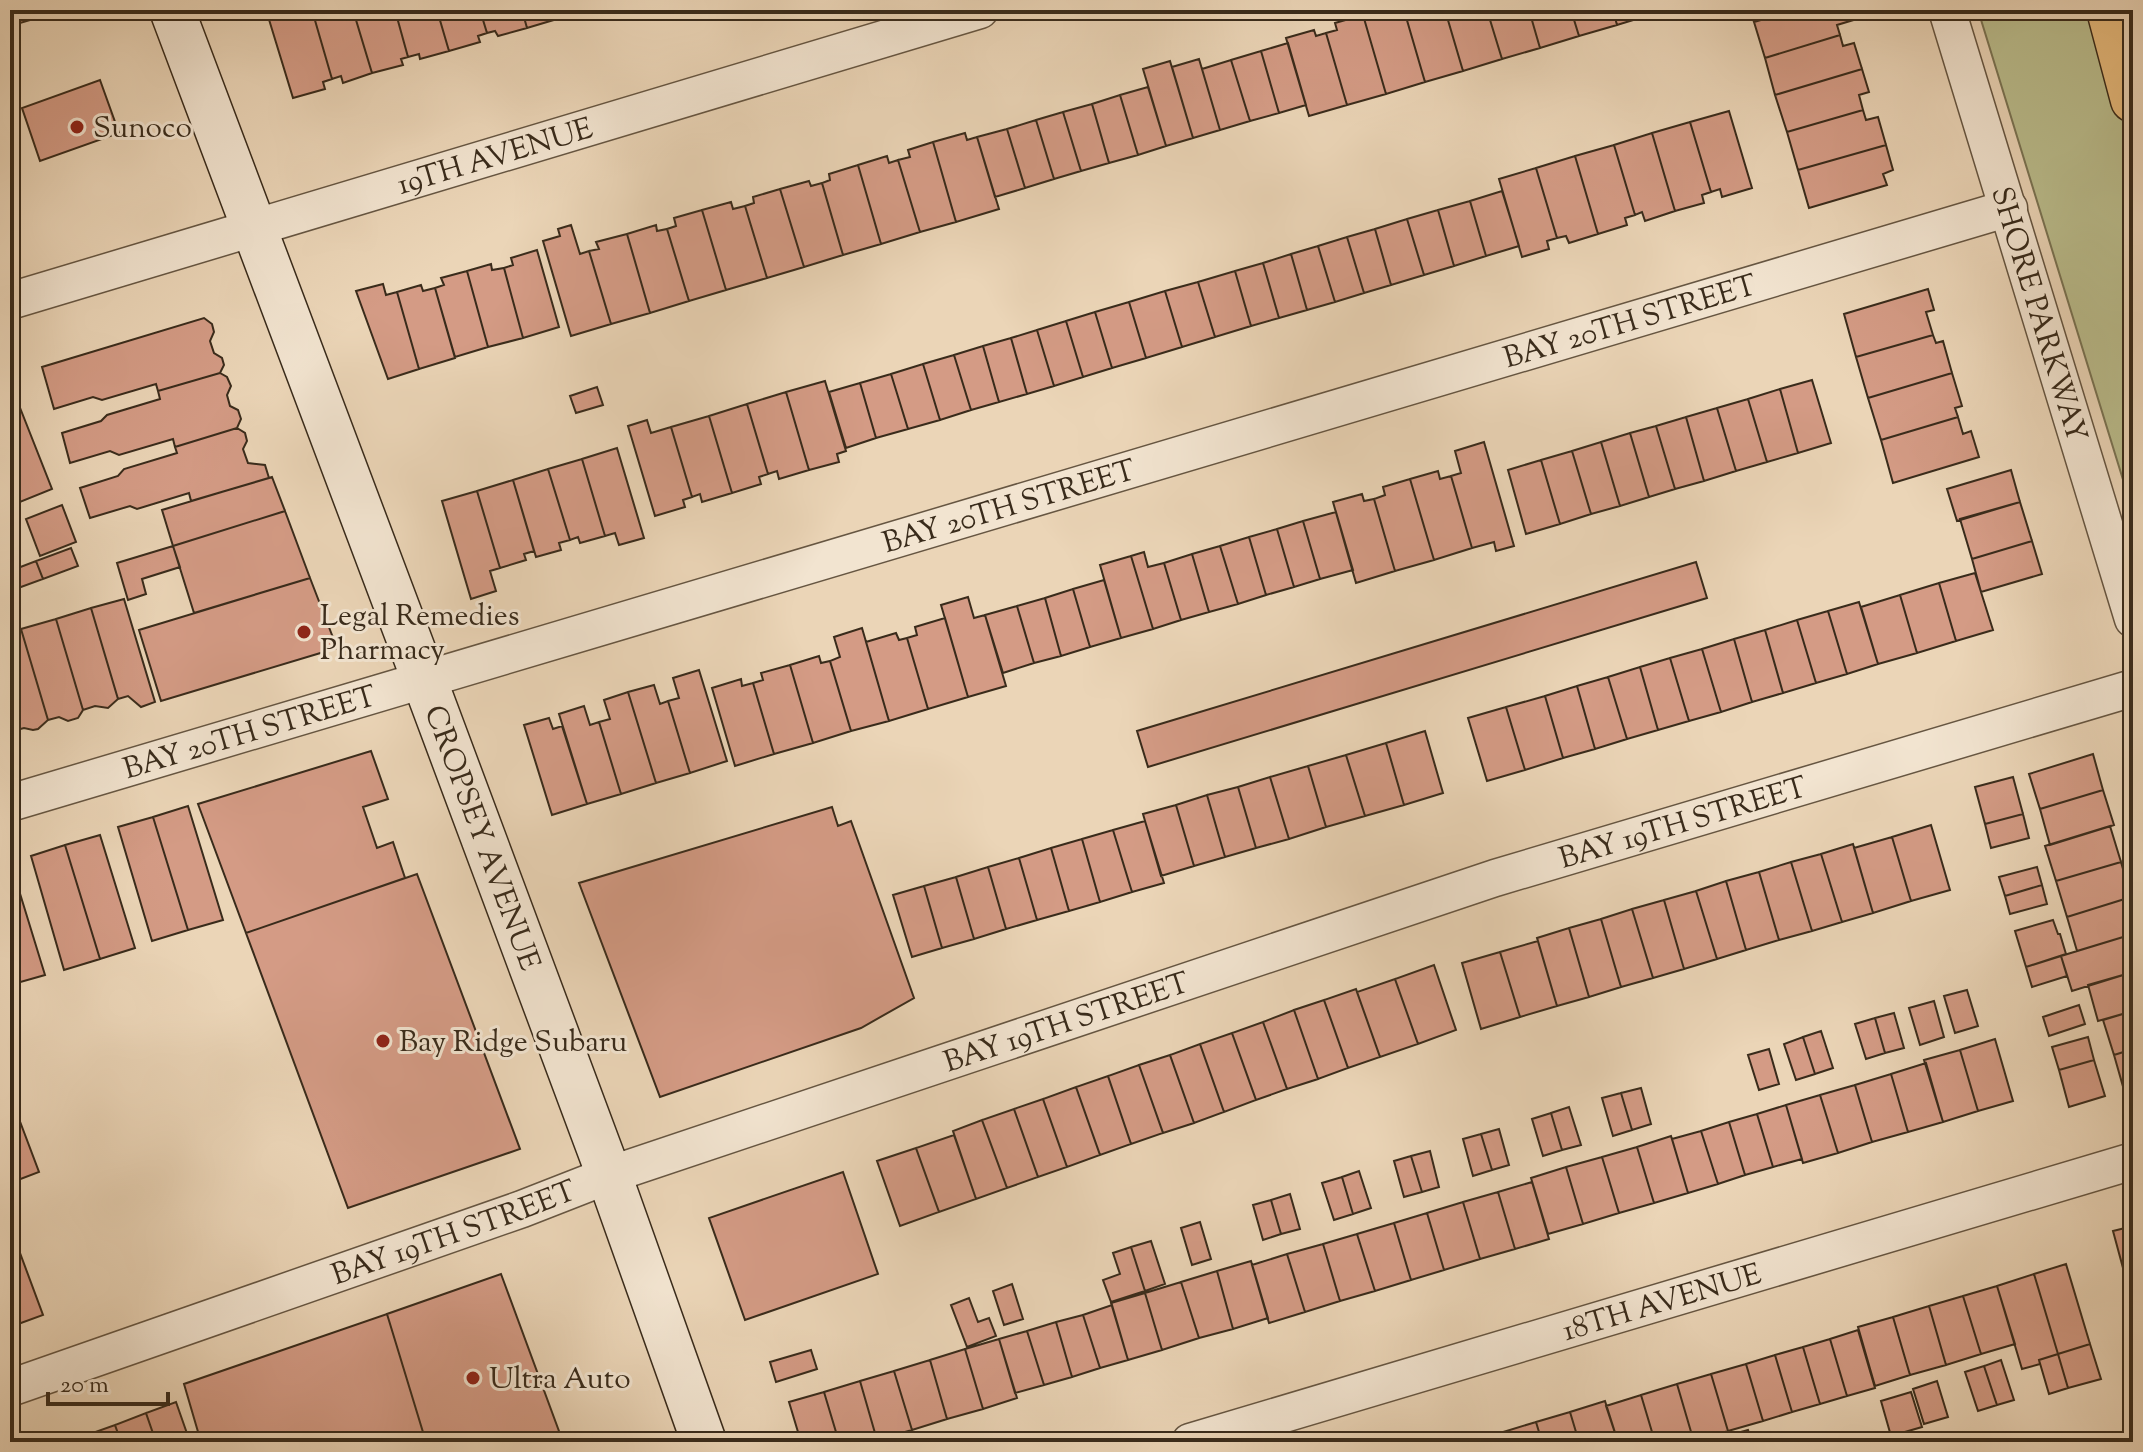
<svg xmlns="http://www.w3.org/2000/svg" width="2143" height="1452" viewBox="0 0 2143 1452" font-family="'Sorts Mill Goudy',serif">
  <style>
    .green { fill: #babd8d; stroke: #7a7454; stroke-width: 2 }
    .building { fill: #d49b85; stroke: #392b1b; stroke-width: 2 }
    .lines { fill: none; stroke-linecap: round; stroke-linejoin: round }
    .minor-casing { stroke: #665642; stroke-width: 39 }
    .secondary-casing { stroke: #392b1b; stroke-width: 47 }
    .motorway-casing { stroke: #392b1b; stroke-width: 47 }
    .minor { stroke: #f2e4d0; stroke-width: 36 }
    .secondary { stroke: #f2e4d0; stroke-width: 44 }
    .motorway { stroke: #e6ba7c; stroke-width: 44 }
    .poi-dot { fill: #8f2418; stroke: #f2e4d0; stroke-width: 3 }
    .labels { text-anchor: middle; stroke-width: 6; stroke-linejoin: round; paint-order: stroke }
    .poi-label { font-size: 30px; fill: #392b1b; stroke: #f2e4d0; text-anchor: start }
    .street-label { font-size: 30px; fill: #392b1b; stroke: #f2e4d0 }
  </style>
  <rect width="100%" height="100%" fill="#ebd5b7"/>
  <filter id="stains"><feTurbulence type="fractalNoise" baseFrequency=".0025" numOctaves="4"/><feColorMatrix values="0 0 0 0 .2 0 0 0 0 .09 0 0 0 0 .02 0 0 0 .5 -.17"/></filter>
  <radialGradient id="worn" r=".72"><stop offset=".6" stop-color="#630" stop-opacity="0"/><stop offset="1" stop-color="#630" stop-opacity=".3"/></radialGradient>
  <path class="green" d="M 1978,10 L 2133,10 L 2133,512 Z"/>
  <path class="building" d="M 10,10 L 64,10 L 10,26 Z
    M 277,10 L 312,10 L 332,79 L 323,82 L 325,89 L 293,98 L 267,13 Z
    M 312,10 L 353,10 L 372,73 L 343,83 L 341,76 L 332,79 Z
    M 353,10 L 395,10 L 408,57 L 401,59 L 403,65 L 372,73 Z
    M 395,10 L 437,10 L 449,51 L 420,59 L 419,54 L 408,57 Z
    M 437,10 L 480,10 L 487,33 L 478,36 L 480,42 L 449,51 Z
    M 480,10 L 522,10 L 527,28 L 498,36 L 495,31 L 487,33 Z
    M 522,10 L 563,10 L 563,11 L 555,13 L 557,19 L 527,28 Z
    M 1379,10 L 1393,10 L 1394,13 L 1404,10 L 1425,82 L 1386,94 L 1363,15 Z
    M 1404,10 L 1445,10 L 1463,71 L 1425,82 Z
    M 1445,10 L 1487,10 L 1502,59 L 1463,71 Z
    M 1487,10 L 1529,10 L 1540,48 L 1502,59 Z
    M 1529,10 L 1571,10 L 1579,36 L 1540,48 Z
    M 1571,10 L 1613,10 L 1617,25 L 1579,36 Z
    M 1613,10 L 1655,10 L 1656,13 L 1617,25 Z
    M 1750,10 L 1795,10 L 1754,22 Z
    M 1795,10 L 1868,10 L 1870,15 L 1837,25 L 1840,35 L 1765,58 L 1754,22 Z
    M 1363,15 L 1386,94 L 1347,105 L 1326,33 L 1337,30 L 1335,23 Z
    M 1314,30 L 1316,36 L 1326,33 L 1347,105 L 1309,116 L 1286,38 Z
    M 1840,35 L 1843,46 L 1854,43 L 1862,69 L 1775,95 L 1765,58 Z
    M 1288,43 L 1306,105 L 1279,113 L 1261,51 Z
    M 1261,51 L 1279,113 L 1250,121 L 1231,60 Z
    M 1199,59 L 1220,130 L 1193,138 L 1172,67 Z
    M 1231,60 L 1250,121 L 1220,130 L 1202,69 Z
    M 1170,61 L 1193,138 L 1166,146 L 1143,69 Z
    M 1862,69 L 1869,92 L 1859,95 L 1863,110 L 1787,132 L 1775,95 Z
    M 100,80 L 119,133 L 40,161 L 22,108 Z
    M 1148,87 L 1166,146 L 1138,155 L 1120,95 Z
    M 1120,95 L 1138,155 L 1109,163 L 1092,104 Z
    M 1092,104 L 1109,163 L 1081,171 L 1063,112 Z
    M 1863,110 L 1866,120 L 1878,117 L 1886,145 L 1798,170 L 1787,132 Z
    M 1729,111 L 1752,188 L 1722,197 L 1720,189 L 1711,192 L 1690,122 Z
    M 1063,112 L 1081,171 L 1054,179 L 1036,120 Z
    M 1036,120 L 1054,179 L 1025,188 L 1007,129 Z
    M 1690,122 L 1711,192 L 1702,195 L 1704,203 L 1675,211 L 1652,133 Z
    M 1007,129 L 1025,188 L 995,197 L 977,137 Z
    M 965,133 L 967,140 L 977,137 L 999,209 L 956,222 L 933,142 Z
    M 1652,133 L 1675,211 L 1645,221 L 1642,212 L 1635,215 L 1614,145 Z
    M 933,142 L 956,222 L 920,232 L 898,160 L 910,157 L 908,150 Z
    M 1614,145 L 1635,215 L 1625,218 L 1627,225 L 1598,234 L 1575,156 Z
    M 1886,145 L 1893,170 L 1883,174 L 1887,185 L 1809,208 L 1798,170 Z
    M 887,156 L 889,163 L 898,160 L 920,232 L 881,244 L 858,165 Z
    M 1575,156 L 1598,234 L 1569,243 L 1566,236 L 1557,238 L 1536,168 Z
    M 858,165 L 881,244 L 843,255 L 822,183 L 830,180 L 829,174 Z
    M 1536,168 L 1557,238 L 1547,241 L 1549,249 L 1522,257 L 1499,179 Z
    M 809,181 L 811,186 L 822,183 L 843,255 L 804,267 L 780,189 Z
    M 780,189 L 804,267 L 767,278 L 745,206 L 754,203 L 753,197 Z
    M 1502,191 L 1519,246 L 1486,256 L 1470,201 Z
    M 1470,201 L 1486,256 L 1454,266 L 1438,210 Z
    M 731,202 L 733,209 L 745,206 L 767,278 L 726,290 L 702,210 Z
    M 702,210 L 726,290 L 689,301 L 667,229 L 676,226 L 674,218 Z
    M 1438,210 L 1454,266 L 1424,275 L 1407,219 Z
    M 1407,219 L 1424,275 L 1391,285 L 1375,229 Z
    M 571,225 L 580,254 L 589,251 L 611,324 L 571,336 L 543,241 L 560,236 L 558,229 Z
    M 656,225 L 657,231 L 667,229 L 689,301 L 650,313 L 627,234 Z
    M 1375,229 L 1391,285 L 1364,293 L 1347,237 Z
    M 627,234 L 650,313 L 611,324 L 589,251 L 599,249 L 596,242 Z
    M 1347,237 L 1364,293 L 1335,302 L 1318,246 Z
    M 1318,246 L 1335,302 L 1307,310 L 1291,254 Z
    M 537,250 L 559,327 L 523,338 L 504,268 L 513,265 L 511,258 Z
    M 1291,254 L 1307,310 L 1279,318 L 1263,263 Z
    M 1263,263 L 1279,318 L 1251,326 L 1235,271 Z
    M 491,264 L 492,270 L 504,268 L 523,338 L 488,347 L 467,271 Z
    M 467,271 L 488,347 L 455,357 L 435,288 L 444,285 L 441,278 Z
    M 1235,271 L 1251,326 L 1215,337 L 1198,282 Z
    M 1198,282 L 1215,337 L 1182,347 L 1165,291 Z
    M 383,284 L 386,295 L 397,292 L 419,369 L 388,379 L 356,291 Z
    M 421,285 L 423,291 L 435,288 L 455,358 L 419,369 L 397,292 Z
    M 1928,289 L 1934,310 L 1926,312 L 1933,335 L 1856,357 L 1844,314 Z
    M 1165,291 L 1182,347 L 1146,358 L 1129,302 Z
    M 1129,302 L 1146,358 L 1112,368 L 1095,312 Z
    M 1095,312 L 1112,368 L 1083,377 L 1066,321 Z
    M 204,318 L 212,324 L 214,332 L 210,341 L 214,353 L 222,358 L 224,365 L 220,373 L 158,391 L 156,384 L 102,400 L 93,397 L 54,409 L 42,367 Z
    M 1066,321 L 1083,377 L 1054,386 L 1037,330 Z
    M 1037,330 L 1054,386 L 1027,394 L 1011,338 Z
    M 1933,335 L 1936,343 L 1943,341 L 1952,373 L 1868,398 L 1856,357 Z
    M 1011,338 L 1027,394 L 999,402 L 983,346 Z
    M 983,346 L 999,402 L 971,410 L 954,355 Z
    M 954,355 L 971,410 L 940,420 L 923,364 Z
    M 923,364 L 940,420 L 908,429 L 891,374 Z
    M 220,373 L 227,377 L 231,386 L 227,395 L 230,406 L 238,410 L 241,419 L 237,428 L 175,447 L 173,439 L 119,455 L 110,451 L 70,463 L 62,433 L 101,421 L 107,415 L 160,399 L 158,391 Z
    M 1952,373 L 1962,406 L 1955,408 L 1958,417 L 1881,440 L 1868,398 Z
    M 891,374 L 908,429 L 876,438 L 860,383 Z
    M 1812,380 L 1831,443 L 1798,453 L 1780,389 Z
    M 825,381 L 846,451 L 837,454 L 839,462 L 809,470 L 786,392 Z
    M 860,383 L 876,438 L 846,448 L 829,392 Z
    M 597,387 L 603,405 L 576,413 L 570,396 Z
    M 1780,389 L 1798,453 L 1767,462 L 1748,399 Z
    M 13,390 L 52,489 L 15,504 L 10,490 L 10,391 Z
    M 786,392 L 809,470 L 779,479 L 777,471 L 768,474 L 747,404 Z
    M 1748,399 L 1767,462 L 1736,471 L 1717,408 Z
    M 747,404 L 768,474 L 759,477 L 761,484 L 732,493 L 709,416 Z
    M 1717,408 L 1736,471 L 1704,481 L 1686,417 Z
    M 709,416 L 732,493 L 702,502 L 700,494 L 692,497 L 671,427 Z
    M 1686,417 L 1704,481 L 1675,489 L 1656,426 Z
    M 1958,417 L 1963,434 L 1971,431 L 1979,457 L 1893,483 L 1881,440 Z
    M 647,420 L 651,433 L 671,427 L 692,497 L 683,500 L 685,507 L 655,516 L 628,426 Z
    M 1656,426 L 1675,489 L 1649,497 L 1630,433 Z
    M 237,428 L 245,433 L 247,441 L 243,449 L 248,463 L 265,465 L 269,478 L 191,501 L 189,493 L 137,509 L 130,506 L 90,518 L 80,488 L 118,476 L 124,469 L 177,453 L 175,447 Z
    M 1630,433 L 1649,497 L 1620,506 L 1601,442 Z
    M 1484,442 L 1514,546 L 1496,551 L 1494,542 L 1472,548 L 1451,476 L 1461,473 L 1455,451 Z
    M 1601,442 L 1620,506 L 1591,514 L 1572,451 Z
    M 617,448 L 644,538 L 619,545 L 615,533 L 605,536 L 582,459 Z
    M 1572,451 L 1591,514 L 1560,524 L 1541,460 Z
    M 582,459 L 605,536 L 580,543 L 578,537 L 570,540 L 548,469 Z
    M 1541,460 L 1560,524 L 1526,534 L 1508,470 Z
    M 548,469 L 570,540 L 559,543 L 561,550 L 536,557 L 513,480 Z
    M 2011,470 L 2020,502 L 1957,521 L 1947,489 Z
    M 1438,471 L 1440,479 L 1451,476 L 1472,548 L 1434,560 L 1410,479 Z
    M 272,477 L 285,511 L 173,546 L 162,510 Z
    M 1410,479 L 1434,560 L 1395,571 L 1374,499 L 1385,495 L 1383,487 Z
    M 513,480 L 534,551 L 524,554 L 526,560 L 500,568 L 477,491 Z
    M 477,491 L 500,568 L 490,571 L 496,591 L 471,599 L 442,501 Z
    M 1362,494 L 1364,501 L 1374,499 L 1395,571 L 1356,583 L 1333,502 Z
    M 2020,502 L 2032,541 L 1972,559 L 1960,519 Z
    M 62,505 L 76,542 L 40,556 L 26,519 Z
    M 285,511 L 310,578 L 194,613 L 173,546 Z
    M 1336,512 L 1353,570 L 1320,579 L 1303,521 Z
    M 1303,521 L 1320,579 L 1294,587 L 1277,529 Z
    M 1277,529 L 1294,587 L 1266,595 L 1249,537 Z
    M 1249,537 L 1266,595 L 1238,604 L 1220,546 Z
    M 2032,541 L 2042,574 L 1981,592 L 1972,559 Z
    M 173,546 L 180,567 L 142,579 L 146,594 L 128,600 L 117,563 Z
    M 1220,546 L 1238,604 L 1209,612 L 1192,554 Z
    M 71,548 L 78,566 L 43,579 L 36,561 Z
    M 1144,552 L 1148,567 L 1164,563 L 1181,620 L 1153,629 L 1131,556 Z
    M 1192,554 L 1209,612 L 1181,620 L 1164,563 Z
    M 1131,556 L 1153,629 L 1121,638 L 1100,565 Z
    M 36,561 L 43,579 L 10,591 L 10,571 Z
    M 1696,562 L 1707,598 L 1148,767 L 1137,731 Z
    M 1975,573 L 1993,630 L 1956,641 L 1939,583 Z
    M 310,578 L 337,648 L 161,701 L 139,630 Z
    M 1104,580 L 1121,638 L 1090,647 L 1073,589 Z
    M 1939,583 L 1956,641 L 1917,653 L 1900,595 Z
    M 1073,589 L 1090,647 L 1061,656 L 1045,598 Z
    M 1900,595 L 1917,653 L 1878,664 L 1861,607 Z
    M 968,597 L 974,618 L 985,615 L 1006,686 L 968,697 L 941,605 Z
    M 1045,598 L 1061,656 L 1034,663 L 1017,606 Z
    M 124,599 L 155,702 L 141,707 L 128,696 L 118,699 L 91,608 Z
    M 1859,602 L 1878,664 L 1847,674 L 1828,611 Z
    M 1017,606 L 1034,663 L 1003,673 L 985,615 Z
    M 91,608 L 118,699 L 108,708 L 95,706 L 83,710 L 56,619 Z
    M 1828,611 L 1847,674 L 1816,683 L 1797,620 Z
    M 945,618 L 968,697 L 928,709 L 907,638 L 917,635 L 915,627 Z
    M 56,619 L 83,710 L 78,718 L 68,721 L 59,717 L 48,720 L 21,629 Z
    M 1797,620 L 1816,683 L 1783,693 L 1765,630 Z
    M 862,628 L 889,721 L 851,731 L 830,661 L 840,657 L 834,637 Z
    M 21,629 L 48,720 L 38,729 L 33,730 L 24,728 L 13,731 L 10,722 L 10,632 Z
    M 1765,630 L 1783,693 L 1752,702 L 1734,639 Z
    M 896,633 L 899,640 L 907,638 L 928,709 L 889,721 L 866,642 Z
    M 1734,639 L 1752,702 L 1721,712 L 1702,649 Z
    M 1702,649 L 1721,712 L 1689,721 L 1670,658 Z
    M 819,656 L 821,663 L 830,661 L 851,731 L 813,743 L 790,665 Z
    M 1670,658 L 1689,721 L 1658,730 L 1640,667 Z
    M 790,665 L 813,743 L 774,754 L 753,683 L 763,680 L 761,673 Z
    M 1640,667 L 1658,730 L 1627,739 L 1608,677 Z
    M 699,670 L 727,761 L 690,773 L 668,701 L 679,698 L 673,678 Z
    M 1608,677 L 1627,739 L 1595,749 L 1577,686 Z
    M 741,679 L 742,686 L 753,683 L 774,754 L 735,766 L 712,688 Z
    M 654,685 L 660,704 L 668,701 L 690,773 L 656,783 L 628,692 Z
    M 1577,686 L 1595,749 L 1563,758 L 1545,696 Z
    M 628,692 L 656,783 L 621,794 L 599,722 L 610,719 L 604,700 Z
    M 1545,696 L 1563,758 L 1525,770 L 1506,707 Z
    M 584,706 L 590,725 L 599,722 L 621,794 L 587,804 L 559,714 Z
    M 1506,707 L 1525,770 L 1487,781 L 1468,718 Z
    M 549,718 L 553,729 L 562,726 L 587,804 L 552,815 L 524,725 Z
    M 1425,731 L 1443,793 L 1404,805 L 1386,743 Z
    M 1386,743 L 1404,805 L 1365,816 L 1346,755 Z
    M 371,751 L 388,799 L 363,807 L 377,848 L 393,842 L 405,878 L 246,933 L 198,804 Z
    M 2093,754 L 2103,790 L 2040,809 L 2029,774 Z
    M 1346,755 L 1365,816 L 1326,827 L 1308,766 Z
    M 1308,766 L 1326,827 L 1289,839 L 1270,777 Z
    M 1270,777 L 1289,839 L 1256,848 L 1238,787 Z
    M 2013,777 L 2023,814 L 1985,824 L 1975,787 Z
    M 1238,787 L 1256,848 L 1225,857 L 1207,795 Z
    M 2103,790 L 2114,825 L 2050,845 L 2040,809 Z
    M 1207,795 L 1225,857 L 1194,866 L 1176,805 Z
    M 1176,805 L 1194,866 L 1161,876 L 1143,814 Z
    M 188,806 L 223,920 L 188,930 L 153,817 Z
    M 832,807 L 838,826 L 851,821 L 914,998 L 861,1028 L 660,1097 L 579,883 Z
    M 2023,814 L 2029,838 L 1991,848 L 1985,824 Z
    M 153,817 L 188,930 L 152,941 L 118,827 Z
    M 1145,821 L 1164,883 L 1132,892 L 1113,830 Z
    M 1931,825 L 1950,890 L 1911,901 L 1892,837 Z
    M 2110,826 L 2121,862 L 2056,881 L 2045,846 Z
    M 1113,830 L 1132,892 L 1100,902 L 1082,839 Z
    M 100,835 L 135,948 L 100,959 L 65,845 Z
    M 1892,837 L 1911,901 L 1873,913 L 1854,848 Z
    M 1082,839 L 1100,902 L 1069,911 L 1051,848 Z
    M 1853,844 L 1873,913 L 1842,922 L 1821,854 Z
    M 65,845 L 100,959 L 64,970 L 31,856 Z
    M 1051,848 L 1069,911 L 1037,920 L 1019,858 Z
    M 1821,854 L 1842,922 L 1812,931 L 1791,862 Z
    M 1019,858 L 1037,920 L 1006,929 L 988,867 Z
    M 10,861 L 45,975 L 10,985 Z
    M 1791,862 L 1812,931 L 1779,940 L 1759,872 Z
    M 2121,862 L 2131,897 L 2067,917 L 2056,881 Z
    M 988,867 L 1006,929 L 974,939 L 956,877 Z
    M 2037,867 L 2042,885 L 2005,896 L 1999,877 Z
    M 1759,872 L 1779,940 L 1746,950 L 1726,881 Z
    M 417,874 L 520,1149 L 348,1208 L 246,933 Z
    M 956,877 L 974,939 L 942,948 L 924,886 Z
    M 1726,881 L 1746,950 L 1717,959 L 1696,891 Z
    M 2042,885 L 2047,904 L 2010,914 L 2005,896 Z
    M 924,886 L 942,948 L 912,957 L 893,895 Z
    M 1696,891 L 1717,959 L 1684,969 L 1664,900 Z
    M 2131,897 L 2133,934 L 2077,951 L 2067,917 Z
    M 1664,900 L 1684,969 L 1653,978 L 1632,909 Z
    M 1632,909 L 1653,978 L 1621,987 L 1601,919 Z
    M 1601,919 L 1621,987 L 1589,997 L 1569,928 Z
    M 2053,920 L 2058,934 L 2060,934 L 2066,954 L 2026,967 L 2015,931 Z
    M 1569,928 L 1589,997 L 1557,1006 L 1537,938 Z
    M 2133,934 L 2133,972 L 2072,991 L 2061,956 Z
    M 1538,941 L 1557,1006 L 1520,1017 L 1500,952 Z
    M 1500,952 L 1520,1017 L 1481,1029 L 1462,963 Z
    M 2061,956 L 2067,976 L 2032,987 L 2026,967 Z
    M 1434,965 L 1456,1030 L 1418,1044 L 1395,979 Z
    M 2133,972 L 2133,1011 L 2098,1021 L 2088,985 Z
    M 1395,979 L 1418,1044 L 1380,1057 L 1357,992 Z
    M 1356,989 L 1380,1057 L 1348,1068 L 1324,1000 Z
    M 1967,990 L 1978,1026 L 1955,1033 L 1944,996 Z
    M 1324,1000 L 1348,1068 L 1318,1079 L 1294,1010 Z
    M 1934,1001 L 1944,1037 L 1920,1045 L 1909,1008 Z
    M 2079,1005 L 2085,1024 L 2049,1036 L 2043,1017 Z
    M 1294,1010 L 1318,1079 L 1287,1089 L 1263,1022 Z
    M 2133,1011 L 2133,1049 L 2114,1055 L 2103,1020 Z
    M 1894,1013 L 1904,1048 L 1885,1053 L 1875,1018 Z
    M 1875,1018 L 1885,1053 L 1866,1059 L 1855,1024 Z
    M 1263,1022 L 1287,1089 L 1256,1100 L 1232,1033 Z
    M 1821,1031 L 1833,1068 L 1815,1074 L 1803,1037 Z
    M 1232,1033 L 1256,1100 L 1224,1112 L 1200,1044 Z
    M 1803,1037 L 1815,1074 L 1796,1080 L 1784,1044 Z
    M 2088,1037 L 2094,1060 L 2059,1070 L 2052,1047 Z
    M 1995,1039 L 2013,1101 L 1978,1111 L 1960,1050 Z
    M 1200,1044 L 1224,1112 L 1194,1123 L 1170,1055 Z
    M 1769,1049 L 1779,1084 L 1759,1090 L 1748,1055 Z
    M 2133,1049 L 2133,1088 L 2124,1090 L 2114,1055 Z
    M 1960,1050 L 1978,1111 L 1943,1122 L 1924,1060 Z
    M 1170,1055 L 1194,1123 L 1163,1133 L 1139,1065 Z
    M 2094,1060 L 2105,1096 L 2069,1107 L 2059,1070 Z
    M 1926,1063 L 1943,1122 L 1908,1132 L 1891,1074 Z
    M 1139,1065 L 1163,1133 L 1131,1144 L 1108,1076 Z
    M 1891,1074 L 1908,1132 L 1872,1142 L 1855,1085 Z
    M 1108,1076 L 1131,1144 L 1100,1155 L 1076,1087 Z
    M 1855,1085 L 1872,1142 L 1838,1153 L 1820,1095 Z
    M 1076,1087 L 1100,1155 L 1067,1167 L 1043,1099 Z
    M 1641,1088 L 1651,1124 L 1632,1130 L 1621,1093 Z
    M 1621,1093 L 1632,1130 L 1613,1136 L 1602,1098 Z
    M 10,1095 L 39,1172 L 10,1183 Z
    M 1820,1095 L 1838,1153 L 1803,1163 L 1786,1105 Z
    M 1043,1099 L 1067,1167 L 1038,1177 L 1014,1109 Z
    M 1786,1105 L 1802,1159 L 1773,1167 L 1757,1114 Z
    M 1569,1107 L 1581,1145 L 1562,1150 L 1551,1113 Z
    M 1014,1109 L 1038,1177 L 1007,1188 L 982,1120 Z
    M 1551,1113 L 1562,1150 L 1543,1156 L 1532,1119 Z
    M 1757,1114 L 1773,1167 L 1745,1175 L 1729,1122 Z
    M 982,1120 L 1007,1188 L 976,1199 L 953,1131 Z
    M 1729,1122 L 1745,1175 L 1718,1184 L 1701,1131 Z
    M 1499,1129 L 1509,1165 L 1492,1170 L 1481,1134 Z
    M 1701,1131 L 1718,1184 L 1688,1193 L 1672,1139 Z
    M 1481,1134 L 1492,1170 L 1473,1176 L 1463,1139 Z
    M 954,1135 L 976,1199 L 939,1212 L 916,1148 Z
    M 1671,1136 L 1688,1193 L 1654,1203 L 1637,1147 Z
    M 1637,1147 L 1654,1203 L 1619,1213 L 1602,1157 Z
    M 916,1148 L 939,1212 L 900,1226 L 877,1161 Z
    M 1430,1151 L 1439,1187 L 1422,1192 L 1411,1156 Z
    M 1411,1156 L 1422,1192 L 1404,1197 L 1394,1161 Z
    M 1602,1157 L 1619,1213 L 1583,1224 L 1566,1167 Z
    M 1566,1167 L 1583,1224 L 1548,1234 L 1531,1178 Z
    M 1359,1171 L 1371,1208 L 1353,1214 L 1342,1177 Z
    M 843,1172 L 878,1274 L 745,1320 L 709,1218 Z
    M 1342,1177 L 1353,1214 L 1334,1220 L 1322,1183 Z
    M 1532,1182 L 1549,1239 L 1515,1249 L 1498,1192 Z
    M 1498,1192 L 1515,1249 L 1480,1259 L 1463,1202 Z
    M 1290,1194 L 1300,1229 L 1281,1234 L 1271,1200 Z
    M 1271,1200 L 1281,1234 L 1263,1240 L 1253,1205 Z
    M 1463,1202 L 1480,1259 L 1444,1270 L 1427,1213 Z
    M 1427,1213 L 1444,1270 L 1411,1280 L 1394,1223 Z
    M 1200,1222 L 1211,1259 L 1192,1265 L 1181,1228 Z
    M 1394,1223 L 1411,1280 L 1375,1291 L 1357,1234 Z
    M 10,1226 L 43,1315 L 10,1327 Z
    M 2133,1226 L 2133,1265 L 2123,1268 L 2113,1231 Z
    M 1357,1234 L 1375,1291 L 1340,1301 L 1323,1244 Z
    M 1151,1241 L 1165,1284 L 1145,1291 L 1131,1247 Z
    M 1323,1244 L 1340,1301 L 1305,1312 L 1287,1254 Z
    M 1131,1247 L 1145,1291 L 1111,1302 L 1103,1280 L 1120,1274 L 1113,1253 Z
    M 1287,1254 L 1305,1312 L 1269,1323 L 1252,1265 Z
    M 1251,1261 L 1268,1318 L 1233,1329 L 1217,1271 Z
    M 2066,1264 L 2090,1344 L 2058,1354 L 2034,1274 Z
    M 2133,1265 L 2133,1303 L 2123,1268 Z
    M 1217,1271 L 1233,1329 L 1199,1338 L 1181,1282 Z
    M 501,1274 L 563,1442 L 426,1442 L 387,1314 Z
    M 2034,1274 L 2058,1354 L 2039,1360 L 2040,1364 L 2022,1369 L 1997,1286 Z
    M 1181,1282 L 1199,1338 L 1162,1350 L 1145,1293 Z
    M 1012,1284 L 1023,1319 L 1004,1325 L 993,1291 Z
    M 1997,1286 L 2015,1344 L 1981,1354 L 1963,1296 Z
    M 1145,1293 L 1162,1350 L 1128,1360 L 1111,1303 Z
    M 1963,1296 L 1981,1354 L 1946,1365 L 1929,1306 Z
    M 969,1298 L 978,1322 L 989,1318 L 996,1336 L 967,1347 L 951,1305 Z
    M 1112,1305 L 1128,1360 L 1100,1368 L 1083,1315 Z
    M 1929,1306 L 1946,1365 L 1910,1375 L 1893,1317 Z
    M 387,1314 L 426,1442 L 201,1442 L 184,1384 Z
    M 1083,1315 L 1100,1368 L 1072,1377 L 1056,1322 Z
    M 1893,1317 L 1910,1375 L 1875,1386 L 1858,1327 Z
    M 1056,1322 L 1072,1377 L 1044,1385 L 1027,1331 Z
    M 1858,1330 L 1875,1388 L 1847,1396 L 1830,1339 Z
    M 1027,1331 L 1044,1385 L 1015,1393 L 999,1339 Z
    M 999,1339 L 1017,1398 L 983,1409 L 965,1349 Z
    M 1830,1339 L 1847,1396 L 1820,1404 L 1803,1347 Z
    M 2090,1344 L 2101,1379 L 2068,1388 L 2058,1354 Z
    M 1803,1347 L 1820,1404 L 1792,1412 L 1775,1355 Z
    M 965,1349 L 983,1409 L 947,1419 L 930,1360 Z
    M 811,1350 L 817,1369 L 776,1382 L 770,1362 Z
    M 2058,1354 L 2068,1388 L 2049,1394 L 2039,1360 Z
    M 1775,1355 L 1792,1412 L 1763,1421 L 1746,1364 Z
    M 930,1360 L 947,1419 L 912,1430 L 894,1371 Z
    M 2001,1360 L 2014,1400 L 1997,1405 L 1984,1366 Z
    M 1746,1364 L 1763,1421 L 1728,1431 L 1711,1374 Z
    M 1984,1366 L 1997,1405 L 1978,1411 L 1965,1372 Z
    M 894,1371 L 912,1430 L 877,1440 L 860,1381 Z
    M 1711,1374 L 1728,1431 L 1694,1442 L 1677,1384 Z
    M 860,1381 L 877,1440 L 871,1442 L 839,1442 L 824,1392 Z
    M 1937,1381 L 1948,1417 L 1924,1424 L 1913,1389 Z
    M 1677,1384 L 1694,1442 L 1655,1442 L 1641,1395 Z
    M 824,1392 L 839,1442 L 801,1442 L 789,1402 Z
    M 1911,1392 L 1922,1427 L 1891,1436 L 1881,1401 Z
    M 1641,1395 L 1655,1442 L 1618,1442 L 1606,1406 Z
    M 1605,1401 L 1618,1442 L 1579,1442 L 1570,1412 Z
    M 176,1402 L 190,1442 L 156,1442 L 146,1413 Z
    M 1570,1412 L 1579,1442 L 1542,1442 L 1536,1422 Z
    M 146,1413 L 156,1442 L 121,1442 L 115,1425 Z
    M 1536,1422 L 1542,1442 L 1502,1442 L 1500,1433 Z
    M 115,1425 L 121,1442 L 87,1442 L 84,1436 Z
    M 1748,1430 L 1752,1442 L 1732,1442 L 1730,1435 Z"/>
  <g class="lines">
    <defs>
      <g id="minor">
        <path id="s1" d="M 1947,10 L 2133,619"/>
        <path id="s2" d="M 10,301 L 980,10"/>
        <path id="s3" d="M 10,803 L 2009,208"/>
        <path id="s4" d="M 10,1388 L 522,1209 L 609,1175 L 1495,878 L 2133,688"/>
        <path id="s5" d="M 1190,1442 L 2133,1161"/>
      </g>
      <g id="secondary">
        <path id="s6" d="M 172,10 L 424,679 L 609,1175 L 704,1442"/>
      </g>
      <path id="motorway" d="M 2109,10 L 2133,100"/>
    </defs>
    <use href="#minor" class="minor-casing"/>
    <use href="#secondary" class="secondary-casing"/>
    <use href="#motorway" class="motorway-casing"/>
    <use href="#minor" class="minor"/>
    <use href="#secondary" class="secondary"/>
    <use href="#motorway" class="motorway"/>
  </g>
  <g class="poi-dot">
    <circle cx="77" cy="127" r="8"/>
    <circle cx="304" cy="632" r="8"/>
    <circle cx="383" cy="1041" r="8"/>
    <circle cx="473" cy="1378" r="8"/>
  </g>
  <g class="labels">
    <g class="poi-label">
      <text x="93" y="137">Sunoco</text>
      <text x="320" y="625">Legal Remedies<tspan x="320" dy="34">Pharmacy</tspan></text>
      <text x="399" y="1051">Bay Ridge Subaru</text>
      <text x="489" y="1388">Ultra Auto</text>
    </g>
    <g class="street-label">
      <text dy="10" stroke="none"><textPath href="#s2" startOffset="506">19TH AVENUE</textPath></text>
      <text dy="10" stroke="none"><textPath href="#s1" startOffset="318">SHORE PARKWAY</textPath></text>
      <text dy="10" stroke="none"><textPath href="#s3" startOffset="1690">BAY 20TH STREET</textPath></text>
      <text dy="10" stroke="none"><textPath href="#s3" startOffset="1042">BAY 20TH STREET</textPath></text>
      <text dy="10" stroke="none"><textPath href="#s3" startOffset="250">BAY 20TH STREET</textPath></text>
      <text dy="10" stroke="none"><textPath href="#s4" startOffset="1766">BAY 19TH STREET</textPath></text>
      <text dy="10" stroke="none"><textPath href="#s6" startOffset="884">CROPSEY AVENUE</textPath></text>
      <text dy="10" stroke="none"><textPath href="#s4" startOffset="1118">BAY 19TH STREET</textPath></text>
      <text dy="10" stroke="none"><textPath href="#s4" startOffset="470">BAY 19TH STREET</textPath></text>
      <text dy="10" stroke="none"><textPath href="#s5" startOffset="492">18TH AVENUE</textPath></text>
    </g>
  </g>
  <rect width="2143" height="1452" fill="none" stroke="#ebd5b7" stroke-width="40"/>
  <rect x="12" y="12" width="2119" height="1428" fill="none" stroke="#392b1b" stroke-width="4"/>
  <rect x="20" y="20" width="2103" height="1412" fill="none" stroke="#392b1b" stroke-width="2"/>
  <path d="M48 1392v12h120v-12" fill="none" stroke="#392b1b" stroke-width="4"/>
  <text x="60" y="1392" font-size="24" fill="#392b1b" stroke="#f2e4d0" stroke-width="6" paint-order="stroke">20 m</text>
  <rect width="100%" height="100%" filter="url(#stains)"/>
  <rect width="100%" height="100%" fill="url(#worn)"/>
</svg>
